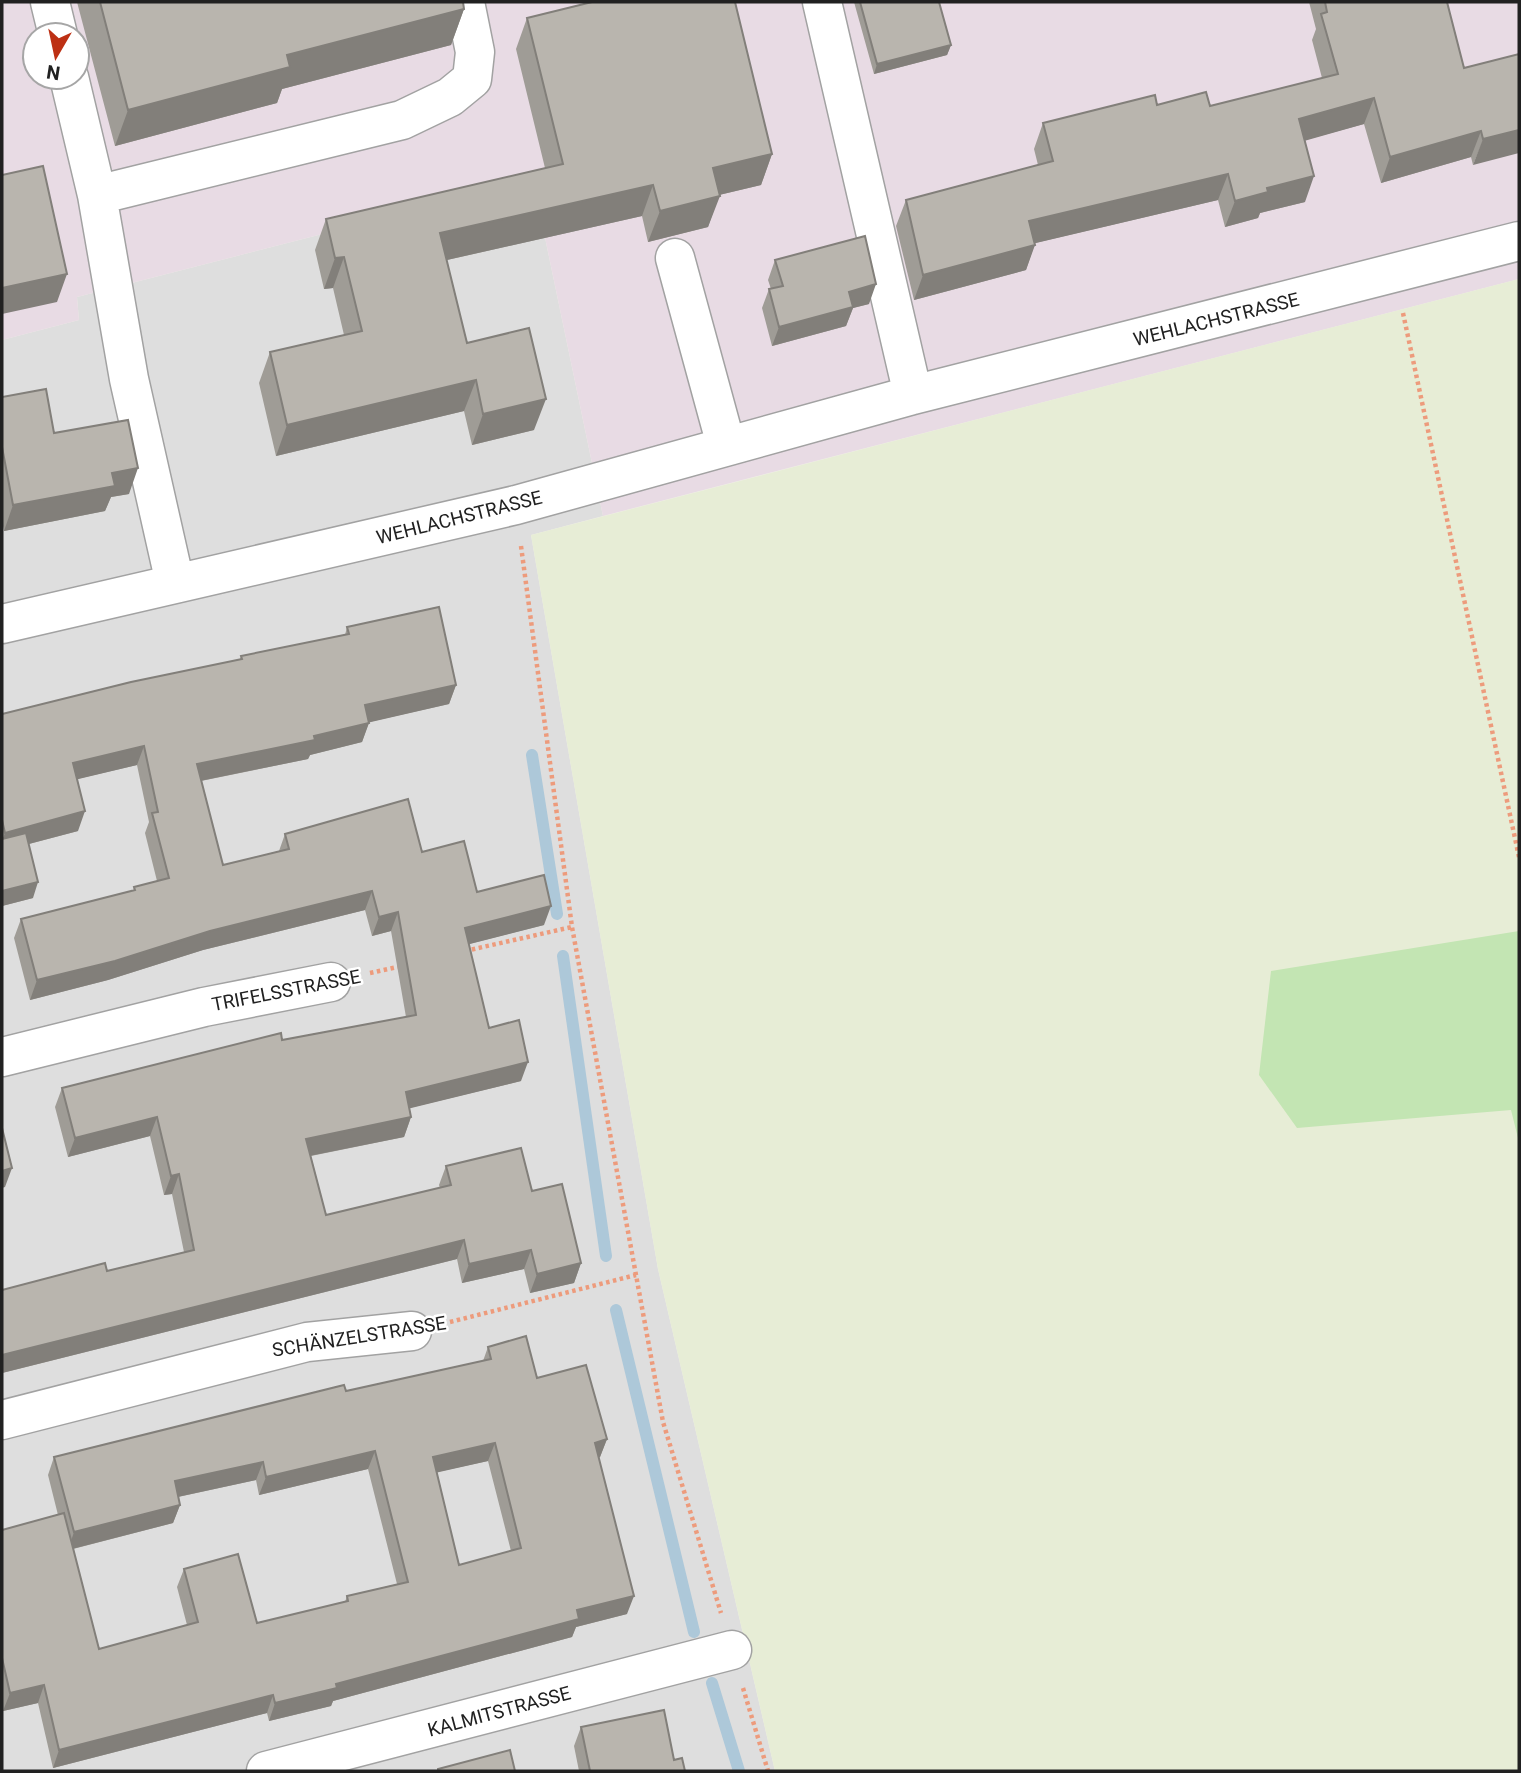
<svg xmlns="http://www.w3.org/2000/svg" width="1521" height="1773" viewBox="0 0 1521 1773" font-family="Roboto,sans-serif">
  <style>
    .residential { fill: #dedede }
    .industrial { fill: #e8dbe4; fill-rule: evenodd }
    .farmland { fill: #e7edd6 }
    .grass { fill: #c3e5b3 }
    .lines { fill: none; stroke-linecap: round; stroke-linejoin: round }
    .stream { stroke: #adc8d9; stroke-width: 12 }
    .minor-casing { stroke: #a2a2a2; stroke-width: 41 }
    .path { stroke: #ed9b7c; stroke-width: 4.5; stroke-dasharray: 3.5 3.5; stroke-linecap: butt }
    .minor { stroke: #fff; stroke-width: 38 }
    .wall { fill: #9f9c96; fill-rule: evenodd }
    .shaded-wall { fill: #827f7a }
    .building { fill: #b9b5ae; stroke: #827f7a; stroke-width: 2; fill-rule: evenodd }
    .labels { text-anchor: middle; stroke-width: 5; stroke-linejoin: round; paint-order: stroke }
    .street-label { font-size: 19px; fill: #212121; stroke: #fff }
  </style>
  <rect width="100%" height="100%" fill="#f0efe8"/>
  <path class="residential" d="M 533,180 L 603,516 L 531,535 L 658,1269 L 775,1771 L 2,1771 L 2,340 L 79,320 L 77,297 Z"/>
  <path class="industrial" d="M 2,2 L 1519,2 L 1519,279 L 603,516 L 533,180 L 77,297 L 79,320 L 2,340 ZM 35,35 L 77,35 L 77,77 L 35,77 Z"/>
  <path class="farmland" d="M 1519,279 L 1519,1771 L 775,1771 L 658,1269 L 531,535 Z"/>
  <path class="grass" d="M 1519,931 L 1519,1142 L 1511,1110 L 1297,1128 L 1259,1075 L 1271,971 Z"/>
  <g class="lines">
    <path class="stream" d="M 532,755 L 557,914
      M 563,956 L 606,1256
      M 616,1310 L 694,1632
      M 712,1683 L 739,1771"/>
    <defs>
      <path id="minor" d="M 50,2 L 58,35
        M 822,2 L 913,395
        M 69,77 L 97,195 L 129,379 L 175,583
        M 97,195 L 402,120 L 450,97 L 472,79 L 475,52 L 465,2
        M 675,258 L 726,445
        M 2,624 L 516,505 L 913,395 L 1519,241
        M 2,1057 L 204,1007 L 331,982
        M 2,1420 L 307,1342 L 412,1331
        M 266,1771 L 732,1650"/>
    </defs>
    <use href="#minor" class="minor-casing"/>
    <path class="path" d="M 1403,313 L 1519,857
      M 521,546 L 572,927 L 636,1275 L 663,1422 L 721,1613
      M 465,951 L 572,927
      M 370,973 L 402,966
      M 450,1322 L 636,1275
      M 743,1688 L 768,1771"/>
    <use href="#minor" class="minor"/>
  </g>
  <path class="wall" d="M 77,2 L 463,2 L 464,9 L 451,45 L 282,89 L 277,103 L 115,146 Z
    M 854,2 L 939,2 L 951,45 L 947,55 L 874,74 Z
    M 1309,2 L 1447,2 L 1464,68 L 1519,54 L 1473,165 L 1471,157 L 1381,183 L 1364,124 L 1305,140 L 1305,202 L 1260,213 L 1258,218 L 1225,227 L 1218,200 L 1035,243 L 1026,270 L 914,300 L 896,226 L 906,200 L 1038,165 L 1034,149 L 1043,123 L 1210,106 L 1322,78 L 1312,40 L 1316,29 Z
    M 527,18 L 772,154 L 761,185 L 719,195 L 708,227 L 648,242 L 642,216 L 447,260 L 467,343 L 534,430 L 472,445 L 464,411 L 276,456 L 259,383 L 270,352 L 344,335 L 333,288 L 324,289 L 315,250 L 326,219 L 545,168 L 516,49 Z
    M 775,260 L 869,304 L 853,308 L 846,326 L 772,346 L 762,308 L 769,289 L 771,289 L 768,280 Z
    M 2,397 L 54,433 L 129,494 L 111,497 L 105,511 L 4,531 L 2,521 Z
    M 347,627 L 456,685 L 449,704 L 369,722 L 362,742 L 310,755 L 308,759 L 201,781 L 223,865 L 279,851 L 285,834 L 422,852 L 477,892 L 544,925 L 469,944 L 489,1028 L 521,1081 L 409,1108 L 411,1117 L 404,1137 L 311,1156 L 326,1215 L 440,1188 L 439,1185 L 446,1166 L 532,1191 L 581,1263 L 574,1283 L 530,1293 L 524,1269 L 462,1283 L 457,1259 L 2,1373 L 2,1290 L 107,1271 L 184,1252 L 172,1194 L 164,1195 L 150,1136 L 68,1157 L 55,1107 L 62,1088 L 282,1040 L 406,1017 L 391,931 L 372,936 L 365,910 L 203,950 L 108,980 L 30,1000 L 14,938 L 21,919 L 133,891 L 134,887 L 157,881 L 145,833 L 149,822 L 137,765 L 77,779 L 78,831 L 29,844 L 33,898 L 2,906 L 2,714 L 240,660 L 241,656 L 345,635 Z
    M 488,1347 L 537,1378 L 607,1439 L 600,1457 L 599,1458 L 627,1614 L 576,1627 L 572,1637 L 333,1701 L 331,1706 L 269,1721 L 267,1713 L 53,1768 L 38,1703 L 3,1711 L 2,1703 L 2,1530 L 58,1515 L 48,1475 L 54,1457 L 483,1361 ZM 488,1461 L 511,1551 L 459,1565 L 437,1472 ZM 368,1469 L 397,1584 L 347,1596 L 345,1602 L 257,1623 L 184,1569 L 177,1587 L 187,1625 L 99,1649 L 73,1549 L 173,1523 L 180,1505 L 178,1497 L 256,1480 L 259,1495 Z
    M 581,1727 L 674,1760 L 685,1771 L 579,1771 L 574,1746 Z"/>
  <path class="shaded-wall" d="M 464,9 L 451,45 L 282,89 L 277,103 L 115,146 L 128,110 L 287,55 Z
    M 951,45 L 947,55 L 874,74 L 877,64 Z
    M 1374,98 L 1364,124 L 1290,145 L 1299,119 Z
    M 1519,130 L 1519,153 L 1473,165 L 1483,139 Z
    M 1481,131 L 1471,157 L 1381,183 L 1390,157 Z
    M 772,154 L 761,185 L 702,199 L 713,168 Z
    M 1228,174 L 1218,200 L 1019,247 L 1029,221 Z
    M 1314,176 L 1305,202 L 1260,213 L 1258,218 L 1225,227 L 1235,201 L 1267,188 Z
    M 653,185 L 642,216 L 429,264 L 440,233 Z
    M 720,196 L 708,227 L 648,242 L 660,211 Z
    M 1035,245 L 1026,270 L 914,300 L 923,275 Z
    M 344,257 L 333,288 L 324,289 L 335,258 Z
    M 67,274 L 57,302 L 2,314 L 2,288 Z
    M 876,284 L 869,304 L 853,308 L 846,326 L 772,346 L 779,327 L 849,292 Z
    M 476,380 L 464,411 L 276,456 L 287,425 Z
    M 546,399 L 534,430 L 472,445 L 483,414 Z
    M 138,468 L 129,494 L 111,497 L 105,511 L 4,531 L 13,505 L 112,473 Z
    M 456,685 L 449,704 L 358,725 L 365,705 Z
    M 369,723 L 362,742 L 310,755 L 308,759 L 190,783 L 197,764 Z
    M 144,746 L 137,765 L 66,782 L 73,763 Z
    M 85,811 L 78,831 L 2,851 L 2,841 L 5,833 Z
    M 38,882 L 33,898 L 2,906 L 2,891 Z
    M 372,891 L 365,910 L 203,950 L 108,980 L 30,1000 L 37,980 L 210,931 Z
    M 551,906 L 544,925 L 458,947 L 465,928 Z
    M 398,912 L 391,931 L 372,936 L 379,917 Z
    M 528,1062 L 521,1081 L 399,1111 L 406,1092 Z
    M 157,1117 L 150,1136 L 68,1157 L 75,1138 Z
    M 411,1117 L 404,1137 L 299,1158 L 306,1139 Z
    M 12,1168 L 5,1187 L 2,1188 L 2,1171 Z
    M 179,1174 L 172,1194 L 164,1195 L 171,1176 Z
    M 464,1240 L 457,1259 L 2,1373 L 2,1355 Z
    M 531,1250 L 524,1269 L 462,1283 L 469,1264 Z
    M 581,1263 L 574,1283 L 530,1293 L 537,1274 Z
    M 607,1439 L 600,1457 L 589,1461 L 595,1443 Z
    M 495,1443 L 488,1461 L 426,1475 L 433,1457 Z
    M 375,1451 L 368,1469 L 259,1495 L 266,1477 Z
    M 263,1462 L 256,1480 L 168,1499 L 175,1481 Z
    M 180,1505 L 173,1523 L 68,1550 L 74,1532 Z
    M 634,1596 L 627,1614 L 576,1627 L 572,1637 L 333,1701 L 331,1706 L 269,1721 L 275,1703 L 577,1610 Z
    M 44,1685 L 38,1703 L 3,1711 L 10,1693 Z
    M 273,1695 L 267,1713 L 53,1768 L 59,1750 Z"/>
  <path class="building" d="M 100,2 L 463,2 L 464,9 L 287,55 L 290,67 L 128,110 Z
    M 592,2 L 735,2 L 772,154 L 713,168 L 720,196 L 660,211 L 653,185 L 440,233 L 467,343 L 529,328 L 546,399 L 483,414 L 476,380 L 287,425 L 270,352 L 362,331 L 344,257 L 335,258 L 326,219 L 563,164 L 527,18 Z
    M 860,2 L 939,2 L 951,45 L 877,64 Z
    M 1325,2 L 1447,2 L 1464,68 L 1519,54 L 1519,130 L 1483,139 L 1481,131 L 1390,157 L 1374,98 L 1299,119 L 1314,176 L 1267,188 L 1268,192 L 1235,201 L 1228,174 L 1029,221 L 1035,245 L 923,275 L 906,200 L 1053,161 L 1043,123 L 1155,95 L 1157,105 L 1206,92 L 1210,106 L 1338,74 L 1321,14 L 1327,12 Z
    M 43,166 L 67,274 L 2,288 L 2,175 Z
    M 865,236 L 876,284 L 849,292 L 853,307 L 779,327 L 769,289 L 783,286 L 775,260 Z
    M 46,389 L 54,433 L 128,420 L 138,468 L 112,473 L 115,486 L 13,505 L 2,447 L 2,397 Z
    M 439,607 L 456,685 L 365,705 L 369,723 L 314,736 L 315,740 L 197,764 L 223,865 L 289,849 L 285,834 L 408,799 L 422,852 L 464,841 L 477,892 L 544,875 L 551,906 L 465,928 L 489,1028 L 519,1020 L 528,1062 L 406,1092 L 411,1117 L 306,1139 L 326,1215 L 451,1185 L 446,1166 L 521,1148 L 532,1191 L 562,1184 L 581,1263 L 537,1274 L 531,1250 L 469,1264 L 464,1240 L 2,1355 L 2,1290 L 105,1263 L 107,1271 L 194,1250 L 179,1174 L 171,1176 L 157,1117 L 75,1138 L 62,1088 L 281,1033 L 282,1040 L 416,1015 L 398,912 L 379,917 L 372,891 L 210,931 L 115,961 L 37,980 L 21,919 L 135,890 L 134,887 L 169,878 L 152,813 L 158,812 L 144,746 L 73,763 L 85,811 L 5,833 L 2,820 L 2,714 L 131,682 L 242,659 L 241,656 L 349,634 L 347,627 Z
    M 26,833 L 38,882 L 2,891 L 2,839 Z
    M 2,1128 L 12,1168 L 2,1171 Z
    M 526,1336 L 537,1378 L 586,1365 L 607,1439 L 595,1443 L 634,1596 L 577,1610 L 579,1619 L 336,1684 L 337,1688 L 275,1703 L 273,1695 L 59,1750 L 44,1685 L 10,1693 L 2,1658 L 2,1530 L 64,1513 L 99,1649 L 198,1622 L 184,1569 L 238,1554 L 257,1623 L 348,1601 L 347,1596 L 408,1582 L 375,1451 L 266,1477 L 263,1462 L 175,1481 L 180,1505 L 74,1532 L 54,1457 L 344,1385 L 346,1391 L 491,1359 L 488,1347 ZM 495,1443 L 521,1548 L 459,1565 L 433,1457 Z
    M 664,1710 L 674,1760 L 682,1758 L 685,1771 L 590,1771 L 581,1727 Z
    M 510,1750 L 515,1771 L 438,1771 L 438,1769 Z"/>
  <g class="labels">
    <g class="street-label">
      <text transform="translate(1216 319) rotate(-14)" y="7">WEHLACHSTRASSE</text>
      <text transform="translate(459 517) rotate(-14)" y="7">WEHLACHSTRASSE</text>
      <text transform="translate(286 990) rotate(-11)" y="7">TRIFELSSTRASSE</text>
      <text transform="translate(359 1336) rotate(-9)" y="7">SCHÄNZELSTRASSE</text>
      <text transform="translate(499 1711) rotate(-15)" y="7">KALMITSTRASSE</text>
    </g>
  </g>
  <rect width="1521" height="1773" fill="none" stroke="#212121" stroke-width="7"/>
  <g transform="translate(56 56) rotate(189)"><circle r="33" fill="#ffffff" stroke="#a6a6a6" stroke-width="2"/>
  <path d="M0-5L12 26L0 18L-12 26Z" fill="#bd3014"/>
  <text y="-10" font-size="19" font-weight="bold" text-anchor="middle" fill="#212121">N</text>
  </g>
</svg>
